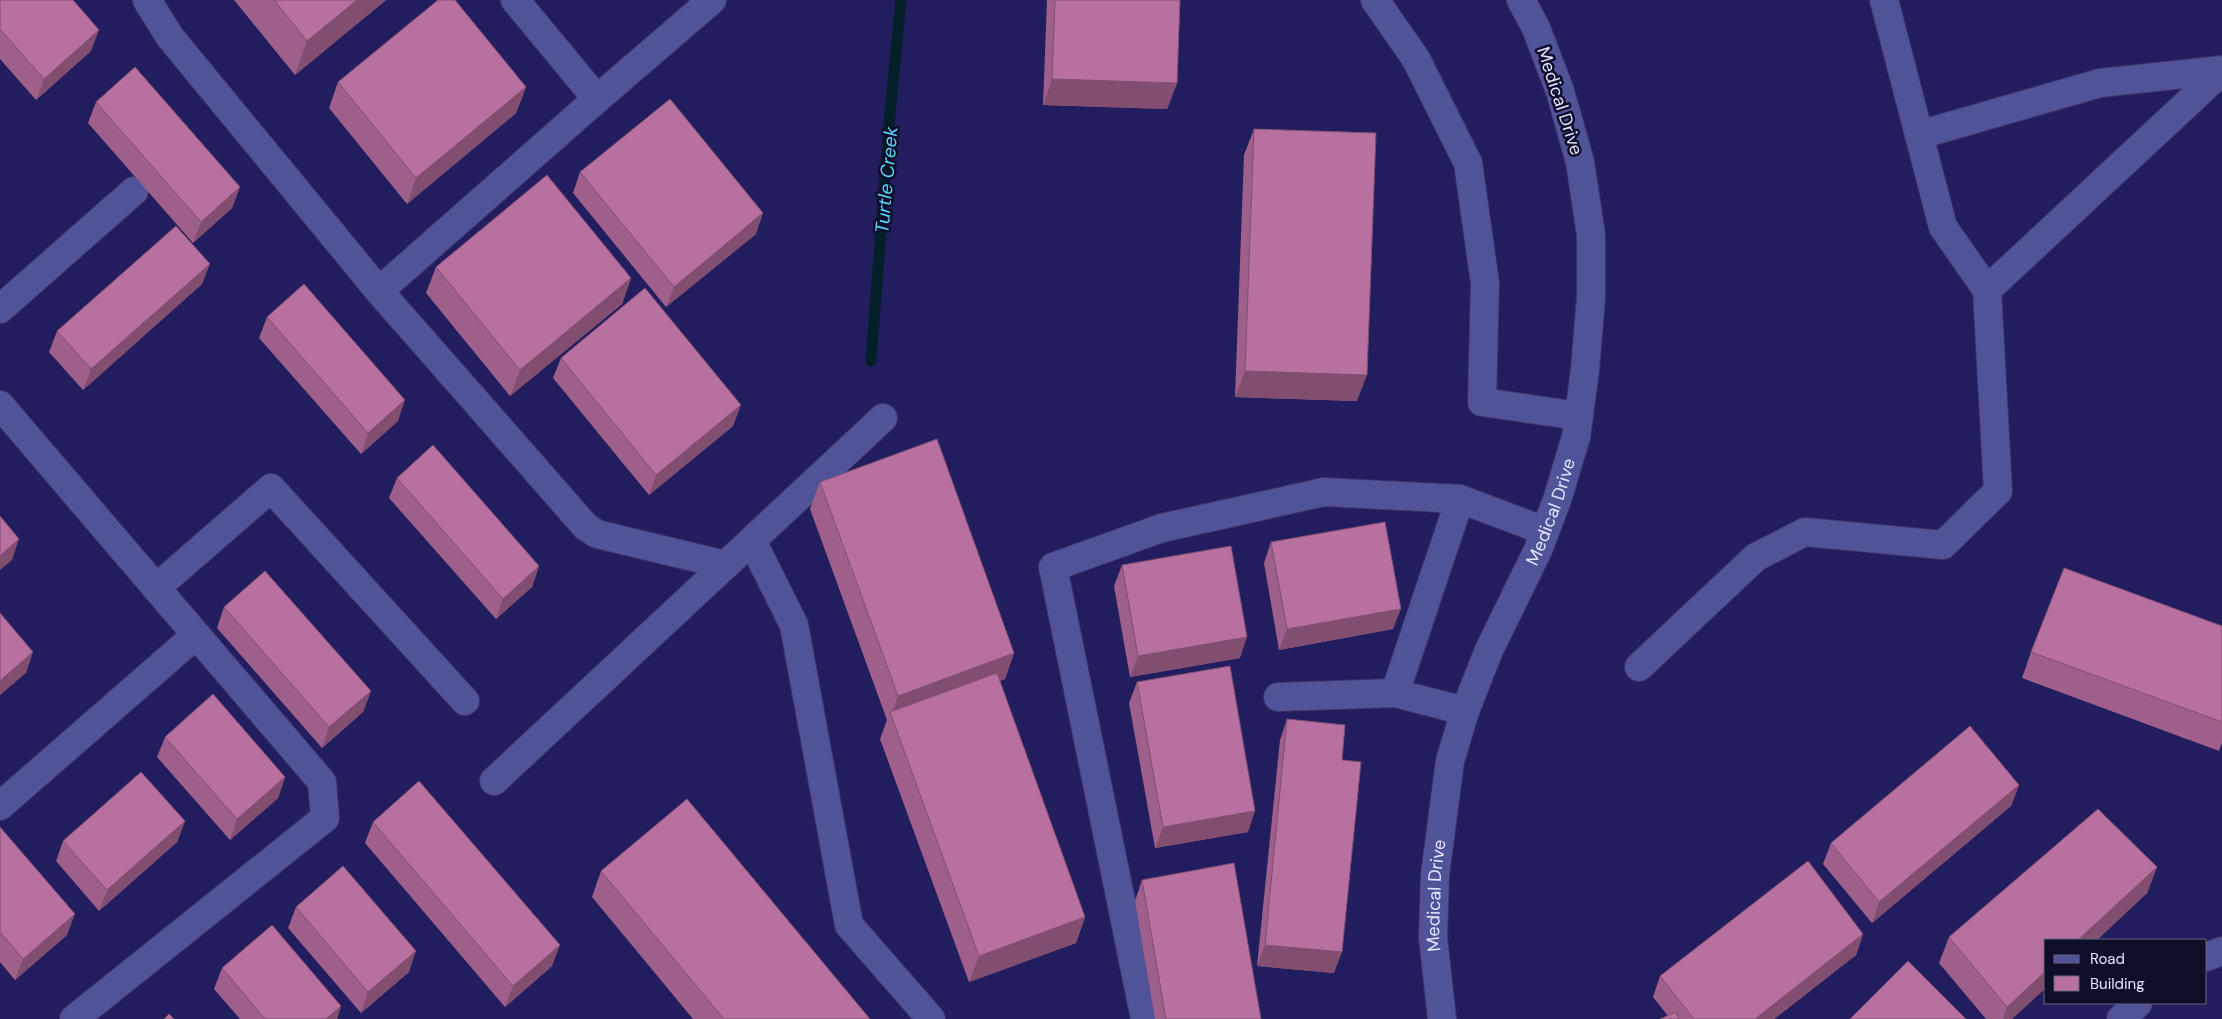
<svg xmlns="http://www.w3.org/2000/svg" width="2222" height="1019" viewBox="0 0 2222 1019" font-family="'DM Sans',sans-serif">
  <style>
    .lines { fill: none; stroke-linecap: round; stroke-linejoin: round }
    .stream { stroke: #031f27; stroke-width: 11 }
    .minor-casing { stroke: #3e336a; stroke-width: 30 }
    .minor { stroke: #515398; stroke-width: 28 }
    .wall { fill: #9e608a }
    .shaded-wall { fill: #814e70 }
    .building { fill: #b870a0; stroke: #814e70 }
    .labels { text-anchor: middle; stroke-width: 5; stroke-linejoin: round; paint-order: stroke }
    .street-label { font-size: 18px; fill: #e3e6ff; stroke: #0e0e2a }
    .water-label { font-size: 19px; font-style: italic; fill: #59d8fc; stroke: #0e0e2a }
  </style>
  <rect width="100%" height="100%" fill="#221d5e"/>
  <g class="lines">
    <path class="stream" d="M 871,361 L 889,124 L 901,0"/>
    <defs>
      <g id="minor">
        <path d="M 147,0 L 170,37 L 379,291 L 586,527 L 597,534 L 726,565"/>
        <path d="M 515,0 L 597,99"/>
        <path d="M 1375,0 L 1416,59 L 1468,163 L 1485,283 L 1482,402 L 1579,416"/>
        <path d="M 1884,0 L 1943,227 L 1987,290"/>
        <path d="M 1919,135 L 2100,83 L 2222,70"/>
        <path d="M 379,291 L 597,99 L 712,0"/>
        <path d="M 0,309 L 134,191"/>
        <path d="M 0,405 L 322,782 L 325,818 L 74,1019"/>
        <path d="M 752,541 L 794,625 L 849,925 L 931,1019"/>
        <path d="M 156,588 L 271,488 L 465,701"/>
        <path d="M 1639,667 L 1756,557 L 1805,532 L 1943,545 L 1998,491 L 1987,290 L 2222,71"/>
        <path d="M 1395,693 L 1460,499"/>
        <path d="M 1278,697 L 1395,693 L 1465,711"/>
        <path d="M 494,781 L 883,418"/>
        <path d="M 0,806 L 196,635"/>
        <path d="M 2206,957 L 2222,951"/>
        <path d="M 1145,1019 L 1053,567 L 1162,528 L 1324,492 L 1460,499 L 1545,531"/>
        <path id="s1" d="M 1442,1019 L 1433,937 L 1435,875 L 1450,761 L 1465,711 L 1489,650 L 1538,550 L 1557,500 L 1576,437 L 1585,370 L 1591,297 L 1591,235 L 1580,162 L 1560,91 L 1536,28 L 1521,0"/>
        <path d="M 2121,1019 L 2138,1003"/>
      </g>
    </defs>
    <use href="#minor" class="minor-casing"/>
    <use href="#minor" class="minor"/>
  </g>
  <path class="wall" d="M 0,0 L 91,51 L 36,100 L 0,59 Z
    M 234,0 L 386,0 L 295,75 Z
    M 1047,0 L 1180,0 L 1177,83 L 1167,109 L 1043,105 Z
    M 338,82 L 526,87 L 516,113 L 407,204 L 329,108 Z
    M 96,102 L 240,187 L 232,208 L 193,243 L 88,123 Z
    M 1254,129 L 1357,401 L 1235,397 L 1244,155 Z
    M 580,172 L 756,234 L 666,307 L 573,193 Z
    M 436,267 L 631,278 L 622,304 L 510,396 L 426,293 Z
    M 202,284 L 83,390 L 49,352 L 57,331 Z
    M 267,317 L 398,421 L 361,454 L 259,338 Z
    M 561,358 L 733,426 L 649,495 L 553,378 Z
    M 397,478 L 539,566 L 532,587 L 496,619 L 389,498 Z
    M 820,482 L 1014,653 L 1005,679 L 1000,681 L 1085,917 L 1076,943 L 969,982 L 880,739 L 887,720 L 810,509 Z
    M 1271,542 L 1393,629 L 1279,650 L 1264,563 Z
    M 1122,565 L 1240,658 L 1130,677 L 1114,586 Z
    M 224,607 L 371,691 L 363,712 L 322,748 L 217,628 Z
    M 2222,626 L 2222,743 L 2219,751 L 2022,678 L 2031,652 Z
    M 1137,682 L 1248,832 L 1155,848 L 1129,703 Z
    M 1287,719 L 1334,973 L 1257,966 L 1280,740 Z
    M 165,737 L 285,777 L 278,798 L 230,840 L 157,757 Z
    M 2019,785 L 2011,806 L 1872,923 L 1823,864 L 1831,843 Z
    M 185,821 L 177,842 L 99,911 L 56,861 L 63,841 Z
    M 373,822 L 552,966 L 505,1007 L 365,843 Z
    M 0,827 L 67,935 L 15,980 L 0,962 Z
    M 2157,867 L 2147,893 L 2097,940 L 2046,940 L 2012,1019 L 1986,1019 L 1939,963 L 1949,937 Z
    M 601,871 L 870,1019 L 693,1019 L 592,897 Z
    M 1142,880 L 1261,1019 L 1155,1019 L 1135,901 Z
    M 296,907 L 409,972 L 361,1013 L 288,928 Z
    M 1863,934 L 1856,955 L 1774,1019 L 1660,1019 L 1668,1016 L 1653,997 L 1660,976 Z
    M 222,968 L 341,1006 L 337,1019 L 240,1019 L 214,989 Z"/>
  <path class="shaded-wall" d="M 357,0 L 386,0 L 295,75 L 307,41 Z
    M 99,30 L 91,51 L 36,100 L 44,79 Z
    M 1052,79 L 1177,83 L 1167,109 L 1043,105 Z
    M 526,87 L 516,113 L 407,204 L 416,178 Z
    M 240,187 L 232,208 L 193,243 L 201,222 Z
    M 763,213 L 756,234 L 666,307 L 674,287 Z
    M 210,264 L 202,284 L 83,390 L 91,369 Z
    M 631,278 L 622,304 L 510,396 L 520,370 Z
    M 1245,371 L 1367,375 L 1357,401 L 1235,397 Z
    M 405,400 L 398,421 L 361,454 L 368,433 Z
    M 741,405 L 733,426 L 649,495 L 656,475 Z
    M 19,539 L 12,560 L 0,570 L 0,556 Z
    M 539,566 L 532,587 L 496,619 L 503,599 Z
    M 1401,609 L 1393,629 L 1279,650 L 1287,629 Z
    M 1247,637 L 1240,658 L 1130,677 L 1138,656 Z
    M 33,652 L 26,673 L 0,695 L 0,681 Z
    M 1014,653 L 1005,679 L 893,720 L 891,715 L 898,696 Z
    M 371,691 L 363,712 L 322,748 L 329,727 Z
    M 285,777 L 278,798 L 230,840 L 237,819 Z
    M 2019,785 L 2011,806 L 1872,923 L 1879,902 Z
    M 1255,811 L 1248,832 L 1155,848 L 1163,827 Z
    M 185,821 L 177,842 L 99,911 L 107,890 Z
    M 2157,867 L 2147,893 L 2097,940 L 2078,940 Z
    M 75,914 L 67,935 L 15,980 L 23,959 Z
    M 1085,917 L 1076,943 L 969,982 L 979,956 Z
    M 1863,934 L 1856,955 L 1774,1019 L 1755,1019 Z
    M 560,945 L 552,966 L 505,1007 L 513,986 Z
    M 1265,945 L 1342,952 L 1334,973 L 1257,966 Z
    M 416,951 L 409,972 L 361,1013 L 368,992 Z
    M 2046,971 L 2046,988 L 2012,1019 L 2003,1019 L 2007,1007 Z
    M 341,1006 L 337,1019 L 326,1019 Z"/>
  <path class="building" d="M 0,0 L 73,0 L 99,30 L 44,79 L 0,29 Z
    M 274,0 L 357,0 L 307,41 Z
    M 438,0 L 455,0 L 526,87 L 416,178 L 338,82 Z
    M 1055,0 L 1180,0 L 1177,83 L 1052,79 Z
    M 135,67 L 240,187 L 201,222 L 96,102 Z
    M 670,99 L 763,213 L 674,287 L 580,172 Z
    M 1254,129 L 1376,133 L 1367,375 L 1245,371 Z
    M 547,175 L 631,278 L 520,370 L 436,267 Z
    M 176,226 L 210,264 L 91,369 L 57,331 Z
    M 304,284 L 405,400 L 368,433 L 267,317 Z
    M 645,288 L 741,405 L 656,475 L 561,358 Z
    M 937,439 L 1014,653 L 898,696 L 820,482 Z
    M 433,445 L 539,566 L 503,599 L 397,478 Z
    M 0,516 L 19,539 L 0,556 Z
    M 1385,522 L 1401,609 L 1287,629 L 1271,542 Z
    M 1231,546 L 1247,637 L 1138,656 L 1122,565 Z
    M 2064,568 L 2222,626 L 2222,722 L 2031,652 Z
    M 265,571 L 371,691 L 329,727 L 224,607 Z
    M 0,613 L 33,652 L 0,681 Z
    M 1230,666 L 1255,811 L 1163,827 L 1137,682 Z
    M 997,673 L 1085,917 L 979,956 L 890,712 Z
    M 213,694 L 285,777 L 237,819 L 165,737 Z
    M 1287,719 L 1345,725 L 1342,760 L 1361,762 L 1342,952 L 1265,945 Z
    M 1970,726 L 2019,785 L 1879,902 L 1831,843 Z
    M 141,772 L 185,821 L 107,890 L 63,841 Z
    M 419,781 L 560,945 L 513,986 L 373,822 Z
    M 687,799 L 870,1019 L 724,1019 L 601,871 Z
    M 2098,809 L 2157,867 L 2078,940 L 2046,940 L 2046,971 L 2007,1007 L 1949,937 Z
    M 0,827 L 75,914 L 23,959 L 0,932 Z
    M 1808,861 L 1863,934 L 1755,1019 L 1694,1019 L 1660,976 Z
    M 1234,863 L 1261,1019 L 1166,1019 L 1142,880 Z
    M 343,866 L 416,951 L 368,992 L 296,907 Z
    M 272,925 L 341,1006 L 326,1019 L 265,1019 L 222,968 Z
    M 1908,961 L 1966,1019 L 1850,1019 Z
    M 1676,1012 L 1679,1019 L 1660,1019 Z
    M 169,1014 L 174,1019 L 164,1019 Z"/>
  <g class="labels">
    <g class="street-label">
      <text transform="translate(1560 101) rotate(72)" y="6">Medical Drive</text>
      <text dy="6" stroke="none"><textPath href="#s1" startOffset="529">Medical Drive</textPath></text>
      <text dy="6" stroke="none"><textPath href="#s1" startOffset="124">Medical Drive</textPath></text>
    </g>
    <g class="water-label">
      <text transform="translate(886 180) rotate(-85)" y="7">Turtle Creek</text>
    </g>
  </g>
  <rect x="2044" y="939" width="162" height="65" fill="#0e0e2a" stroke="#63647f"/>
  <rect x="2054" y="955" width="25" height="8" fill="#515398" stroke="#63647f"/>
  <text x="2090" y="964" font-size="15" fill="#e3e6ff">Road</text>
  <rect x="2054" y="976" width="25" height="15" fill="#b870a0" stroke="#63647f"/>
  <text x="2090" y="989" font-size="15" fill="#e3e6ff">Building</text>
</svg>
